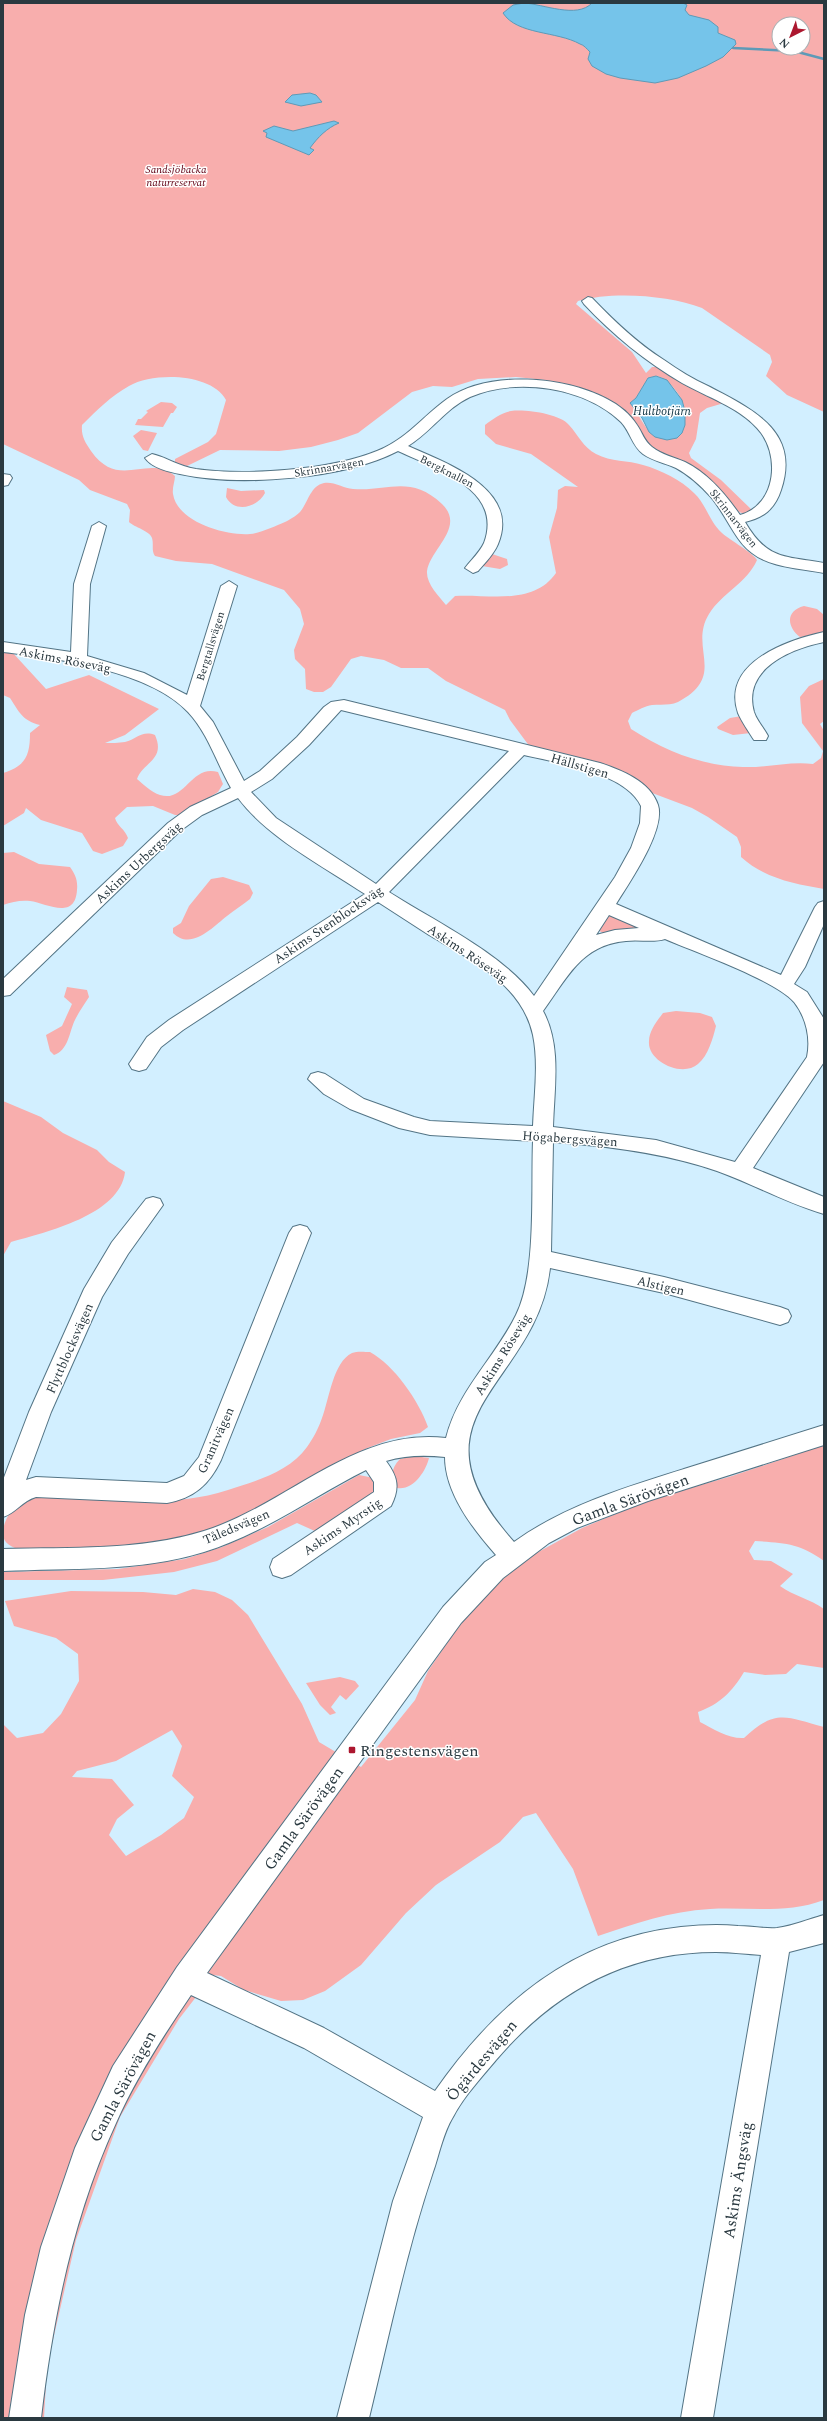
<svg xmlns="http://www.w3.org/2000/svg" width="827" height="2421" viewBox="0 0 827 2421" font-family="Spectral,serif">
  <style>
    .green { fill: #f8aead; fill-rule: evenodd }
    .water { fill: #75c4ea; stroke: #5e9ab7 }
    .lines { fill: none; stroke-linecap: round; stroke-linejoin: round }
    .stream { stroke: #5e9ab7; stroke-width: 2.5 }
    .minor-casing { stroke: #537485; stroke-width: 2 }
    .minor { fill: #fff; fill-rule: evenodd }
    .poi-dot { fill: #ac172f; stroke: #fff; stroke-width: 1.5 }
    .labels { text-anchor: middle; stroke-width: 3; stroke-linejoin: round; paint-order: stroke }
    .far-park-label { font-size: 11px; font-style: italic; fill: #610013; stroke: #fff }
    .far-street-label { font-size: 11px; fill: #2a3940; stroke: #fff }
    .far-water-label { font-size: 12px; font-style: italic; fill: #0b3040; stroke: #fff }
    .street-label { font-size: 13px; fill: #2a3940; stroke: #fff }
    .near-street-label { font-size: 16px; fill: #2a3940; stroke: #fff }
    .near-poi-label { font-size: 16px; fill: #2a3940; stroke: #fff; text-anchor: start }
  </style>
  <rect width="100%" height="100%" fill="#d2efff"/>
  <path class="green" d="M 3,3 L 824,3 L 824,412 L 787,395 L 766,376 L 772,362 L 770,355 L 702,308 C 669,295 612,291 578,301 L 576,304 L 632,352 L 646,373 L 652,367 L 657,367 L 724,403 L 707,408 L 700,413 L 696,439 L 689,453 L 691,458 L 721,480 L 753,511 L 745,514 L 739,512 L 700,472 L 665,456 L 647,444 L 637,424 L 625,413 L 592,392 L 545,380 L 516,377 L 478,379 L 452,387 L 433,386 L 412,392 L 358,433 L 338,440 L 311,447 L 279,451 L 220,450 L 187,466 L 175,463 L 175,459 L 208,442 L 216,434 L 226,400 C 211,373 154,372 129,386 C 111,396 97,410 82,425 C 81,436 85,442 91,451 C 119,491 147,453 175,476 C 175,481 172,488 173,494 C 177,522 226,536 250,534 C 261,533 275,526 285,522 C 289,520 296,516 300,512 C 308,503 310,486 324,483 C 333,481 343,488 353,489 C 387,492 410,474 442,504 C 466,527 430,549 427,571 C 426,584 439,596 446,605 L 455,596 C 489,594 533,606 556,573 L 549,537 L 557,508 L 558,490 L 565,486 L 578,487 L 531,454 L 496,444 L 485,434 L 485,425 C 493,419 501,413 511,411 C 526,409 560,414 569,425 C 579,436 583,447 596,454 C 611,462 628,460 643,465 C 661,470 681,480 694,493 C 706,504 709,521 722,533 C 730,540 753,553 757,560 C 747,583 722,593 709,614 C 688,648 728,676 678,702 C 670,706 661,704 652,705 C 645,706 638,710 632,713 L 628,721 L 631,729 C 665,751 702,766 743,767 C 766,768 790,761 813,764 L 821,758 L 823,751 L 802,723 L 800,697 L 809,686 L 824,679 L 824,721 L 820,724 L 824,731 L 824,889 C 794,884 764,878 741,857 L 741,847 L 737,837 L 708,817 L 692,808 L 530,747 L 510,720 L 505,710 L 446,681 L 428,668 L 401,668 L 384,660 L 361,656 L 351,659 L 331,687 L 323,692 L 314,692 L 306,689 L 305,669 L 295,659 L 294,650 L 304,624 L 300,609 L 284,590 L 212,564 L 176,561 L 155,556 C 151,550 154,545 152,538 C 150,531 134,527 129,522 L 130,510 L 127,504 L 90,490 L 79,480 L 3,444 ZM 779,24 L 803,24 L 803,48 L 779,48 ZM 656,376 C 669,378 683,397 685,410 C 685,414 684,420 685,425 L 655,437 C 644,428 639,414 630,403 L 636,398 L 648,378 Z
    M 161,402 L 172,403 L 177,407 L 173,413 L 171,413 L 163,427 L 135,425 L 138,419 L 141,419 L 148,412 L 146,411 Z
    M 141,430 L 157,433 L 148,451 L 143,450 L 133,436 Z
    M 227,488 L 241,491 L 264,490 L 265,493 C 258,507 235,514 226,497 Z
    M 492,554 L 507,559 L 508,565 L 500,569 L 482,566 Z
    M 804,606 L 817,609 L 824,615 L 824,634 L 800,637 C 787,627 785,611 804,606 Z
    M 3,651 L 12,652 L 46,689 L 89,675 L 159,709 L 125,735 L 105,743 C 111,743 119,743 125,742 C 137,739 142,730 155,735 C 166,760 143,762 137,779 C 143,784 151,792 160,795 C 185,803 191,764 218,772 L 223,784 L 218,792 L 181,815 L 175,815 L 153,806 L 127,807 L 115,818 C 117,826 125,829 128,838 L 123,846 L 102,854 L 93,851 L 82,833 L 41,820 L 26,808 L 24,813 L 3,826 L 3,773 C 26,766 30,755 30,733 L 40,725 C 23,721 19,712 10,698 L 3,695 Z
    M 742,716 L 751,733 L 733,735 L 718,729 L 717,727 L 730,718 Z
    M 14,852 L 39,864 L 70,867 C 75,874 78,880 77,890 C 75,921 46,903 30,901 C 20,900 12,902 3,905 L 3,853 Z
    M 223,877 L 249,885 L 253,893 L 250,899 C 243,905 234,910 227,916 C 213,927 191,951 173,933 L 173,928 L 181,923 L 189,906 L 211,879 Z
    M 609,913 L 646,929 L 613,933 L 603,933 L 596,929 Z
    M 67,987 L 87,990 L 89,997 C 84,1005 78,1013 74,1022 C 69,1034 68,1050 54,1055 L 50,1051 L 46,1035 L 62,1026 L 72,1004 L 64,997 Z
    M 676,1011 L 700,1013 L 712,1017 L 716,1026 C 713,1038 708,1056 698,1064 C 682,1078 647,1061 649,1041 C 649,1031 657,1021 663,1013 Z
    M 3,1101 L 41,1117 L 63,1133 L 97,1150 L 109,1162 L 125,1172 C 120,1215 46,1232 11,1242 L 3,1256 Z
    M 370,1352 C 394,1365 419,1401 428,1427 L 420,1433 L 391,1439 L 365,1449 L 247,1515 L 203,1533 L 148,1546 L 21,1550 C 12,1547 3,1544 3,1533 C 3,1518 18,1498 33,1496 C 48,1494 67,1498 82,1498 C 133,1501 178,1506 228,1490 C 256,1481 289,1472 307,1447 C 313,1439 319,1427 322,1418 C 329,1400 333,1362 352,1353 C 357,1351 365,1352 370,1352 Z
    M 824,1445 L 824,1561 C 799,1543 785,1543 755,1541 L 749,1551 L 754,1560 L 771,1561 L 793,1574 L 780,1586 C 794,1596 810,1599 824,1609 L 824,1668 L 797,1664 L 786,1674 L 765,1675 L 744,1672 C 732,1692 720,1704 698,1712 L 700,1722 C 713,1729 729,1739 744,1738 C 776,1708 786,1717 824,1727 L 824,1900 C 787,1914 748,1907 710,1909 C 670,1911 634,1924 598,1936 L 573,1869 L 536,1813 L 523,1817 L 500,1842 L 436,1885 L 406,1913 L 361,1965 L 325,1991 L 303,2000 L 281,2001 L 244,1990 L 221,1976 L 213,1975 L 179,2019 L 120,2117 L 76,2240 L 47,2366 L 44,2418 L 3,2418 L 3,1724 L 17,1738 L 43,1733 L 61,1714 L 79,1681 L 78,1654 L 56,1638 L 14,1626 L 5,1601 L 71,1591 L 143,1592 L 176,1595 L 193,1589 L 215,1592 L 232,1600 L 248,1615 L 302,1704 L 319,1742 L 361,1767 L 415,1700 L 428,1671 L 469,1611 L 522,1561 L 582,1528 L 649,1500 L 732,1476 ZM 172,1730 L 182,1746 L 172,1776 L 194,1797 L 184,1818 L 161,1835 L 126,1856 L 109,1835 L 117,1819 L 134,1805 L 112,1779 L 72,1777 L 77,1771 L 116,1761 Z
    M 414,1456 L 429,1458 C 426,1471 413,1491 397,1488 C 390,1478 391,1468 400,1459 Z
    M 359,1475 L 374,1478 L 380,1490 L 317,1532 L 297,1523 L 217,1561 L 174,1572 L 103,1580 L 3,1580 L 3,1572 L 118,1569 L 185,1559 L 222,1547 L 268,1527 Z
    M 340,1677 L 355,1681 L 359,1686 L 346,1700 L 340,1695 L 331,1707 L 336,1713 L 330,1715 L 320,1705 L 306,1683 Z"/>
  <path class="water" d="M 524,3 C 543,4 577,19 592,3 L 683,3 L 687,5 L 685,10 L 689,15 L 709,20 L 718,27 L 718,33 L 735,40 L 736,44 L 723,57 L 706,66 L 678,78 L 655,83 L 620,78 L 606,74 L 592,66 L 588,59 L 590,52 C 587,49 584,45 580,44 C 557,31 517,35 503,13 L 513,5 Z
    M 310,93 L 316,95 L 322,102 L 301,106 L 285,102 L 292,95 Z
    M 334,121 L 339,123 C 327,128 318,137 310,148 L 314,150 L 309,155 L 266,137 L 267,133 L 263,131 L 274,126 L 293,131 Z
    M 656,376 L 667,380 L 682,400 L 685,411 L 685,425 L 682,433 L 677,438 L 667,440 L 655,437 L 649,432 L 642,418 L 630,403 L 636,398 L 648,378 Z"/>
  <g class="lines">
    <path class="stream" d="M 733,48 L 794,51 L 824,59"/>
    <defs>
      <path id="minor" d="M 588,297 L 592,298 C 614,321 637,343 664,360 C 678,370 693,379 708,386 C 752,409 801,431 781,490 C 775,509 763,518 745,522 C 767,560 785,556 824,563 L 824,573 C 801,568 771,568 752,553 C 735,541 725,513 711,497 C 701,486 689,475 676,468 C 665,463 653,461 643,454 C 632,446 630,431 621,422 C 584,387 517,377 470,397 C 446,408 431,432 408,446 C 446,463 521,489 498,544 C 494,554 485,563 478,571 L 473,573 L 465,568 C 471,560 480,552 484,543 C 504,489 436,469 398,451 C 344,479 240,487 180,474 C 169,472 152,468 145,458 L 152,454 C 168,458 178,466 196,469 C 246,476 331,470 377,451 C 407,439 422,417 447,399 C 488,370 565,376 607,399 C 619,405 630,414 637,425 C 642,432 644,441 652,447 C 662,455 674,457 685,462 C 708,473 726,495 740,515 C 777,505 781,453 757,428 C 738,407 707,397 682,383 C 645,361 613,335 584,304 L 582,301 Z
        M 3,474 L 10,475 L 12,478 L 8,485 L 3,486 Z
        M 99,522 L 106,526 L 90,584 L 87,656 L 144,673 L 187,695 L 221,586 L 229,581 L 237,586 L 200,706 L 213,722 L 244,781 L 260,771 L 297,737 L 324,707 L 331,702 L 344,700 L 600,763 C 621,770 650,781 658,805 C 666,830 629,883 616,904 L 781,975 L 815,907 L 818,903 L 824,901 L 824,924 L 805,967 L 794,984 L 807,992 L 824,1019 L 824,1062 L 753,1168 L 824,1197 L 824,1214 C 787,1203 753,1184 717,1171 C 665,1153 608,1146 553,1142 L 551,1252 L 664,1277 L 780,1307 L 788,1310 L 791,1316 L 788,1322 L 780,1325 L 664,1293 L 550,1268 C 537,1387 399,1413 514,1542 C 564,1506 626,1487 684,1469 C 731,1454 777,1440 824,1425 L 824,1445 L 648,1501 L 577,1528 L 549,1543 L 503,1578 L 461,1623 L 207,1973 L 324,2028 L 435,2091 C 496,2004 572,1939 681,1927 C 700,1925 719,1924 738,1926 C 750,1926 765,1929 777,1928 C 793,1926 809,1919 824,1915 L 824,1943 L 789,1952 L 713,2418 L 681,2418 L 761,1955 C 746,1954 731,1952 716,1952 C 625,1952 554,1992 496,2060 C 481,2078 464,2096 453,2117 C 443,2133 439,2155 433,2172 C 406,2252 389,2336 369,2418 L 337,2418 L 393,2201 L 423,2117 L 304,2048 L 191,1995 C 163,2036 136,2078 116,2123 C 73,2216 53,2317 41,2418 L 9,2418 L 25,2315 L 41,2247 L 75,2148 L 113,2066 L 177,1967 L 394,1673 L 443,1607 L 485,1562 L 496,1555 C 473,1529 445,1493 445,1457 C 425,1455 406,1455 386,1461 C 398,1477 400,1488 391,1506 L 291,1575 L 282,1578 L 273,1575 L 270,1567 L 273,1559 L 374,1492 L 374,1482 L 366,1470 C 312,1497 263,1534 204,1552 C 139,1572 70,1568 3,1571 L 3,1549 C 70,1547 139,1551 204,1531 C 287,1505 355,1427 446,1438 C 458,1390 495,1358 516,1315 C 537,1273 531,1189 533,1141 L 430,1135 L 399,1128 L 350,1109 L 324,1094 L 308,1079 L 311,1074 L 318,1072 L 325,1074 L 364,1099 L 414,1117 L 430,1121 L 533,1126 C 534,1097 539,1064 533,1035 C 522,984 470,959 429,935 C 412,924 395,913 378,902 L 183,1030 L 161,1047 L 146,1069 L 139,1071 L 132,1069 L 129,1064 L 147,1037 L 169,1020 L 365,894 C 323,866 268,838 238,798 L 202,815 L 180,831 L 10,995 L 3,996 L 3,979 L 168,823 L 190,807 L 231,788 C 217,764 208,733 188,712 C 150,671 56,658 3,652 L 3,642 L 71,652 L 74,584 L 92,526 ZM 341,710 L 509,751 L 376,884 L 276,818 L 251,792 L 272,779 L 309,745 ZM 524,755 C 557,763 625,772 641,806 L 640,823 L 631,848 L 615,877 L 534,996 C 502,953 434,921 389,892 ZM 609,915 L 639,928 L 615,930 L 596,935 ZM 665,939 C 695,952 775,980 794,1002 C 806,1017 811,1038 807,1057 L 735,1162 L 656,1140 L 553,1127 C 554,1089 562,1046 543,1011 C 567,978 581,945 626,941 C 639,939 653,943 665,939 Z
        M 824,632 L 824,642 C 790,649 742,669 754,712 C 757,721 764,728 768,736 L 766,740 L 754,740 C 749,732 742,722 738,713 C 721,663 787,640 824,632 Z
        M 153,1197 L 160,1199 L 163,1205 L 128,1254 L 102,1297 L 51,1412 L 26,1480 L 36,1477 L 167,1483 L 184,1476 L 199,1457 L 289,1233 L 293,1227 L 300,1225 L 307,1227 L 311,1233 L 221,1460 C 209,1485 194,1498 167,1503 L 36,1497 C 22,1501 16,1513 3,1517 L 3,1480 L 29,1412 L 84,1289 L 112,1242 L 146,1199 Z"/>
    </defs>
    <use href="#minor" class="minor-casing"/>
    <use href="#minor" class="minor"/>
  </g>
  <rect class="poi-dot" x="348" y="1746" width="8" height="8" rx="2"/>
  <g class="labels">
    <g class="far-park-label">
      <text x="176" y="173">Sandsjöbacka<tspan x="176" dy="13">naturreservat</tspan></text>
    </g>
    <g class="far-street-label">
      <text transform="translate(329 467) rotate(-10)" y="4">Skrinnarvägen</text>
      <text transform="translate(447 471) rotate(27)" y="4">Bergknallen</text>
      <text transform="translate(734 518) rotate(52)" y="4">Skrinnarvägen</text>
      <text transform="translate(210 646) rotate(-73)" y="4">Bergtallsvägen</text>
    </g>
    <g class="far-water-label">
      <text x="662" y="415">Hultbotjärn</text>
    </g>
    <g class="street-label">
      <text transform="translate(65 659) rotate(11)" y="5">Askims Röseväg</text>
      <text transform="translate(580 765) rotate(16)" y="5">Hällstigen</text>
      <text transform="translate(138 862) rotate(-43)" y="5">Askims Urbergsväg</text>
      <text transform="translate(328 924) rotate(-34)" y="5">Askims Stenblocksväg</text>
      <text transform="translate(468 953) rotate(34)" y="5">Askims Röseväg</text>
      <text transform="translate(570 1138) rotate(4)" y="5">Högabergsvägen</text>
      <text transform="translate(661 1285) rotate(13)" y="5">Alstigen</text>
      <text transform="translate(69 1348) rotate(-66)" y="5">Flyttblocksvägen</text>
      <text transform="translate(502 1354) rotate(-58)" y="5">Askims Röseväg</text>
      <text transform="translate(215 1440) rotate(-66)" y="5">Granitvägen</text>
      <text transform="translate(236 1526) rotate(-23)" y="5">Tåledsvägen</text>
      <text transform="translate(342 1526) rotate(-34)" y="5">Askims Myrstig</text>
    </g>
    <g class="near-street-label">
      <text transform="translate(630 1499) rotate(-20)" y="6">Gamla Särövägen</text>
      <text transform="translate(303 1818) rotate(-54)" y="6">Gamla Särövägen</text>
      <text transform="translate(481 2060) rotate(-50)" y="6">Ögärdesvägen</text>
      <text transform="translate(122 2086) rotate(-62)" y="6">Gamla Särövägen</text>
      <text transform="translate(737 2180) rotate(-81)" y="6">Askims Ängsväg</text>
    </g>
    <g class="near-poi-label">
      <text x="360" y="1756">Ringestensvägen</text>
    </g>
  </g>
  <rect width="827" height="2421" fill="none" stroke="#2a3940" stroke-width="8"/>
  <g transform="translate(791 36) rotate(222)"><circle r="19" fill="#ffffff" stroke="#aab0b3"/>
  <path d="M0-3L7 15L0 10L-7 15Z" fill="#ac172f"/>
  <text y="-6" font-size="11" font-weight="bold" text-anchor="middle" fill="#2a3940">N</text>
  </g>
</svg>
